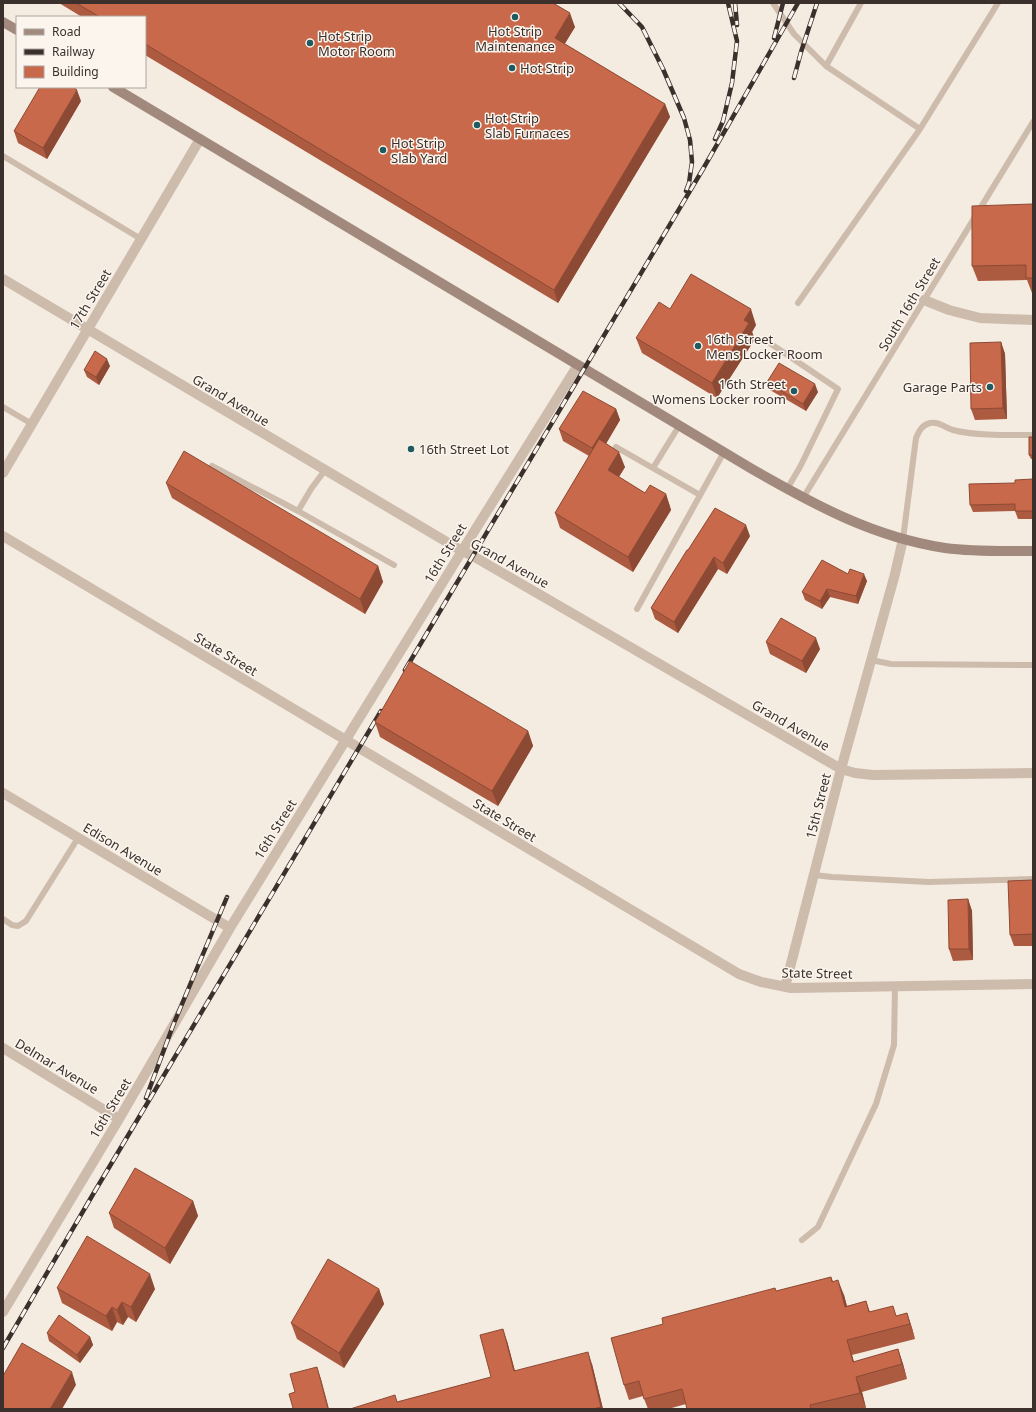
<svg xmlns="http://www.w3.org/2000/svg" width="1036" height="1412" viewBox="0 0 1036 1412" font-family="'Noto Sans',sans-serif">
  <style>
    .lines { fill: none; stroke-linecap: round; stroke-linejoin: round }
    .lane { stroke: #cdbbac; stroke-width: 6 }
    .street { stroke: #cdbbac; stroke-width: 10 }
    .secondary { stroke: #a18a7d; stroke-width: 10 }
    .rail-casing { stroke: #3b302b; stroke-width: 4.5 }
    .rail { stroke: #fbf5ee; stroke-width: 3; stroke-dasharray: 9; stroke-linecap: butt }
    .wall { fill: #ac5a40 }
    .shaded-wall { fill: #8c4a34 }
    .building { fill: #c8694b; stroke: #8c4a34 }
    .poi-dot { fill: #1f5a5e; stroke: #fbf5ee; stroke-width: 1.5 }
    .labels { text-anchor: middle; stroke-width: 3; stroke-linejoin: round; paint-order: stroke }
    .poi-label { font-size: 13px; fill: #3b302b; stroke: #fbf5ee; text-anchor: start }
    .street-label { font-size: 13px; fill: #3b302b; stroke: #fbf5ee }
  </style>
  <rect width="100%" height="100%" fill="#f4ebe1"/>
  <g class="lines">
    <path class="lane" d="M 773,3 L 794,34 L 826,66
      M 861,3 L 826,66 L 920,129
      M 3,156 L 141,239
      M 798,303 L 920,129 L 998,3
      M 771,344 L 838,389 L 800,467 L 787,489
      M 3,407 L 32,424
      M 616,447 L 700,495
      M 212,466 L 298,511 L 311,489 L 325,470
      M 653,468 L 679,426
      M 803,498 L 1033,122
      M 298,511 L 394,565
      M 903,539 L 916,438 C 919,431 922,425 930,423 C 940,421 944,428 953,430 C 976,436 1009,435 1033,435
      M 637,609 L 724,452
      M 871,660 L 891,664 L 1033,665
      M 814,875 L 832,877 L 929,882 L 1033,879
      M 3,919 L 12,925 L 18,926 L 26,921 L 78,838
      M 802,1240 L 818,1227 L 876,1104 L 894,1045 L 895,986"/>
    <path class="street" d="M 3,279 L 462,551 L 473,556 L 841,769 L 855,773 L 873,775 L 1033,773
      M 924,300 L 949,310 L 980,318 L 1033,320
      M 3,473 L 200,139
      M 3,536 L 739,974 L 761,982 L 791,988 L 1033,984
      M 3,793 L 230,928
      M 785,987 L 841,769 L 895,574 L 903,539
      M 3,1048 L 119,1119
      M 3,1312 L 119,1119 L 230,928 L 462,551 L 578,365"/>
    <path class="secondary" d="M 3,22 L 17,30
      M 113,87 L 752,469 C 815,505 873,537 945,548 C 974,552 1004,551 1033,551"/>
    <defs>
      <path id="rail" d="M 619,3 L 642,27 L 663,69 L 684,118 L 690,140 L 692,162 L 689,183 L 686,191
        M 735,3 L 737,25
        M 774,38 L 783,3
        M 794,78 L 801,52 L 817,3
        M 715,139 L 723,121 L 732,83 L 737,41 L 728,3
        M 405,670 L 703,169 L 798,3
        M 146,1098 L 174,1023 L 227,897
        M 3,1348 L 92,1196 L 381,711"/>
    </defs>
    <use href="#rail" class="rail-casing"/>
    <use href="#rail" class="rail"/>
  </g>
  <path class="wall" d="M 59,3 L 553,3 L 575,27 L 564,44 L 665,104 L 670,117 L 558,303 L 145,55 L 145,17 L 82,17 Z
    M 81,101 L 47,159 L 18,143 L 14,131 Z
    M 1033,204 L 1033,293 L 1032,293 L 1027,280 L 978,281 L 972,266 Z
    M 670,309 L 756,325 L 752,332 L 755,339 L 717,398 L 642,353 L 636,338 Z
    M 1001,342 L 1005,354 L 1007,419 L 975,420 L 971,409 Z
    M 110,366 L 99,385 L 87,377 L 84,370 Z
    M 767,382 L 818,392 L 806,411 L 770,390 Z
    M 616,409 L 620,420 L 606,444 L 625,467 L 619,477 L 645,493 L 666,494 L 671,510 L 633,572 L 560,528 L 555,513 L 589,456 L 563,441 L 559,429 Z
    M 1033,437 L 1033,459 L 1031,459 L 1029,455 Z
    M 1033,479 L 1033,519 L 1018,519 L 1015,511 L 973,512 L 970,505 L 1015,483 Z
    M 166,483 L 378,566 L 383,582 L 365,614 L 172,498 Z
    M 750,536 L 727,574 L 718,569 L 678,633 L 655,619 L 651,608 L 688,550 Z
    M 848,574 L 867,581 L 858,604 L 830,597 L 822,609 L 805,600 L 802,592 Z
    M 766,642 L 820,649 L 806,673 L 770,654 Z
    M 375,722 L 528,731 L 533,746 L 498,806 L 380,737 Z
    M 1033,880 L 1033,946 L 1014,946 L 1010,935 Z
    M 968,899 L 972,911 L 973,960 L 953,961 L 949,949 Z
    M 193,1201 L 198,1216 L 170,1264 L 114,1228 L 109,1213 Z
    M 831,1277 L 833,1281 L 844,1295 L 847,1306 L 866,1301 L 870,1312 L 897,1316 L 907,1313 L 912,1328 L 915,1339 L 852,1355 L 854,1362 L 898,1349 L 903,1364 L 907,1379 L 862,1392 L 866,1408 L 861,1409 L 687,1409 L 686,1404 L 668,1409 L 648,1409 L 643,1396 L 629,1400 L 624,1385 L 663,1324 L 777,1291 Z
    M 57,1288 L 155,1289 L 136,1322 L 128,1317 L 123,1325 L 117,1322 L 112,1331 L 62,1303 Z
    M 379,1289 L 384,1304 L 344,1368 L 297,1339 L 291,1323 Z
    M 47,1333 L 90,1337 L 93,1345 L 80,1363 L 49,1341 Z
    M 507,1341 L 515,1371 L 592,1364 L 603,1409 L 350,1409 L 397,1402 L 491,1377 Z"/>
  <path class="shaded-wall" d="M 570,13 L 575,27 L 560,52 L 555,38 Z
    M 77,90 L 81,101 L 47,159 L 43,148 Z
    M 665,104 L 670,117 L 558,303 L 554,290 Z
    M 751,309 L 756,325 L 752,332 L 755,339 L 717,398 L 712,383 L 744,320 Z
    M 1001,342 L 1005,354 L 1007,419 L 1003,408 Z
    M 107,359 L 110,366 L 99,385 L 96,377 Z
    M 815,384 L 818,392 L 806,411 L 803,404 Z
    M 616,409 L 620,420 L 596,460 L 592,448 Z
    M 619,452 L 625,467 L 613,486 L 608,470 Z
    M 666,494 L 671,510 L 633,572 L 628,557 Z
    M 746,525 L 750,536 L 727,574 L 723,563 Z
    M 714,557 L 718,569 L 678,633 L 674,622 Z
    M 378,566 L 383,582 L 365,614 L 360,599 Z
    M 864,574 L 867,581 L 858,604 L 856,596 Z
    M 827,589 L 830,597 L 822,609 L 820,601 Z
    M 816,638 L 820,649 L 806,673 L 802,661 Z
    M 528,731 L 533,746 L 498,806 L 492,791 Z
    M 968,899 L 972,911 L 973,960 L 969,949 Z
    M 193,1201 L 198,1216 L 170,1264 L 165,1248 Z
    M 150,1274 L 155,1289 L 136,1322 L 131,1307 Z
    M 838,1280 L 844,1295 L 851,1322 L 845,1307 Z
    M 379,1289 L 384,1304 L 344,1368 L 339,1353 Z
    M 122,1302 L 128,1317 L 123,1325 L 117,1310 Z
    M 112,1307 L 117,1322 L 112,1331 L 106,1316 Z
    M 907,1313 L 912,1328 L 915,1339 L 910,1324 Z
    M 503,1329 L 507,1341 L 518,1383 L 514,1371 Z
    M 90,1337 L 93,1345 L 80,1363 L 77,1355 Z
    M 847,1340 L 852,1355 L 858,1377 L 853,1362 Z
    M 898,1349 L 903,1364 L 907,1379 L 902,1364 Z
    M 588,1352 L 592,1364 L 603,1409 L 602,1409 L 601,1407 Z
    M 317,1367 L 321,1379 L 329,1409 L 328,1409 Z
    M 72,1372 L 76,1385 L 62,1409 L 50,1409 Z
    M 856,1377 L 862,1392 L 866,1408 L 860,1393 Z"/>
  <path class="building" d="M 76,3 L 553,3 L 570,13 L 555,38 L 665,104 L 554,290 L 145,44 L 145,17 L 100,17 Z
    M 40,87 L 73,87 L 77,90 L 43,148 L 14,131 Z
    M 1033,204 L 1033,278 L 1026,278 L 1026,265 L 972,266 L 972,206 Z
    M 691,274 L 751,309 L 744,320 L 749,323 L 712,383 L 636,338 L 659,302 L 670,309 Z
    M 1001,342 L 1003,408 L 971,409 L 970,343 Z
    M 95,351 L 107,359 L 96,377 L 84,370 Z
    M 779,363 L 815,384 L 803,404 L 767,382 Z
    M 583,391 L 616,409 L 592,448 L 559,429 Z
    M 1029,437 L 1033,437 L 1033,455 L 1029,455 Z
    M 599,439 L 619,452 L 608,470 L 645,493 L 650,485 L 666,494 L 628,557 L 555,513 Z
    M 184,451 L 378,566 L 360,599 L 166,483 Z
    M 1033,479 L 1033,511 L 1015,511 L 1015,504 L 970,505 L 969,484 L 1015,483 L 1015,480 Z
    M 715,508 L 746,525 L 723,563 L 714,557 L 674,622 L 651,608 L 687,550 L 688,550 Z
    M 822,560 L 848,574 L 850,569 L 864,574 L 856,596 L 827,589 L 820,601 L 802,592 Z
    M 781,618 L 816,638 L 802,661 L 766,642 Z
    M 410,661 L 528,731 L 492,791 L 375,722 Z
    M 1033,880 L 1033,934 L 1010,935 L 1008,881 Z
    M 968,899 L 969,949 L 949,949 L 948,900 Z
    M 135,1168 L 193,1201 L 165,1248 L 109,1213 Z
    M 87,1236 L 150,1274 L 131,1307 L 122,1302 L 117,1310 L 112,1307 L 106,1316 L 57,1288 Z
    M 328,1259 L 379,1289 L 339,1353 L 291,1323 Z
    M 831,1277 L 832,1282 L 838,1280 L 845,1307 L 866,1301 L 869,1312 L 893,1306 L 896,1316 L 907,1313 L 910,1324 L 847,1340 L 853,1362 L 898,1349 L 902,1364 L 856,1377 L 860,1393 L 810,1405 L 811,1409 L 687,1409 L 682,1389 L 644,1399 L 639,1381 L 624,1385 L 611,1338 L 663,1324 L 662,1318 L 775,1288 L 776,1291 Z
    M 59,1315 L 90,1337 L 77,1355 L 47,1333 Z
    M 503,1329 L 514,1371 L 588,1352 L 601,1407 L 593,1409 L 350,1409 L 395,1395 L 397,1402 L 491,1377 L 480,1335 Z
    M 22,1343 L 72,1372 L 50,1409 L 3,1409 L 3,1376 Z
    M 317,1367 L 328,1409 L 291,1409 L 293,1408 L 289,1394 L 295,1392 L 290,1374 Z"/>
  <g class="poi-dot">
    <circle cx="515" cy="17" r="4"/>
    <circle cx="310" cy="43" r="4"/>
    <circle cx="512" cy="68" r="4"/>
    <circle cx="477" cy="125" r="4"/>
    <circle cx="383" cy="150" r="4"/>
    <circle cx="698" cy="346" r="4"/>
    <circle cx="990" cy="387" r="4"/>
    <circle cx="794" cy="391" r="4"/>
    <circle cx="411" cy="449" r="4"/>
  </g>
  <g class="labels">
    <g class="poi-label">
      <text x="515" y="36" text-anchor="middle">Hot Strip<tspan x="515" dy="15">Maintenance</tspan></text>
      <text x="318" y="41">Hot Strip<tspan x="318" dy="15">Motor Room</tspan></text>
      <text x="520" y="73">Hot Strip</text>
      <text x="485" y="123">Hot Strip<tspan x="485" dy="15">Slab Furnaces</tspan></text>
      <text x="391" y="148">Hot Strip<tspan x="391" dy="15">Slab Yard</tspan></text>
      <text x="706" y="344">16th Street<tspan x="706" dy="15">Mens Locker Room</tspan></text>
      <text x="786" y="389" text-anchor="end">16th Street<tspan x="786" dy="15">Womens Locker room</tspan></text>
      <text x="982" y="392" text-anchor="end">Garage Parts</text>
      <text x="419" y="454">16th Street Lot</text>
    </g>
    <g class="street-label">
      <text transform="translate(90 299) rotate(-59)" y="5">17th Street</text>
      <text transform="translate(909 304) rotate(-59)" y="5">South 16th Street</text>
      <text transform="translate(231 400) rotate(31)" y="5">Grand Avenue</text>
      <text transform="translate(445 553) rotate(-58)" y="5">16th Street</text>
      <text transform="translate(510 563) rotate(29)" y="5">Grand Avenue</text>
      <text transform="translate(226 654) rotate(31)" y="5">State Street</text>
      <text transform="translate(791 725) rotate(30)" y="5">Grand Avenue</text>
      <text transform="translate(818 806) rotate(-76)" y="5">15th Street</text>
      <text transform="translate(505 820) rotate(31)" y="5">State Street</text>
      <text transform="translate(275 829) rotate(-58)" y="5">16th Street</text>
      <text transform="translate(123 849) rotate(31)" y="5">Edison Avenue</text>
      <text transform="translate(817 973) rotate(1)" y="5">State Street</text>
      <text transform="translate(57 1066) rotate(31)" y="5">Delmar Avenue</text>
      <text transform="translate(110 1108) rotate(-59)" y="5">16th Street</text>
    </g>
  </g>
  <rect width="1036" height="1412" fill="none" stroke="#3b302b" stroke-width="8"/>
  <rect x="16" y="16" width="130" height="72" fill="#fbf5ee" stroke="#aea6a0"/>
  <rect x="24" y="29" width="20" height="6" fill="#a18a7d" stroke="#aea6a0"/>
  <text x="52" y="36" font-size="12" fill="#3b302b">Road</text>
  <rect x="24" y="49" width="20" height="6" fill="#3b302b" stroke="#aea6a0"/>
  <text x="52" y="56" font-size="12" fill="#3b302b">Railway</text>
  <rect x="24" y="66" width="20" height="12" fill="#c8694b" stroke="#aea6a0"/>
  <text x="52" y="76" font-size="12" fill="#3b302b">Building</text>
</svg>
